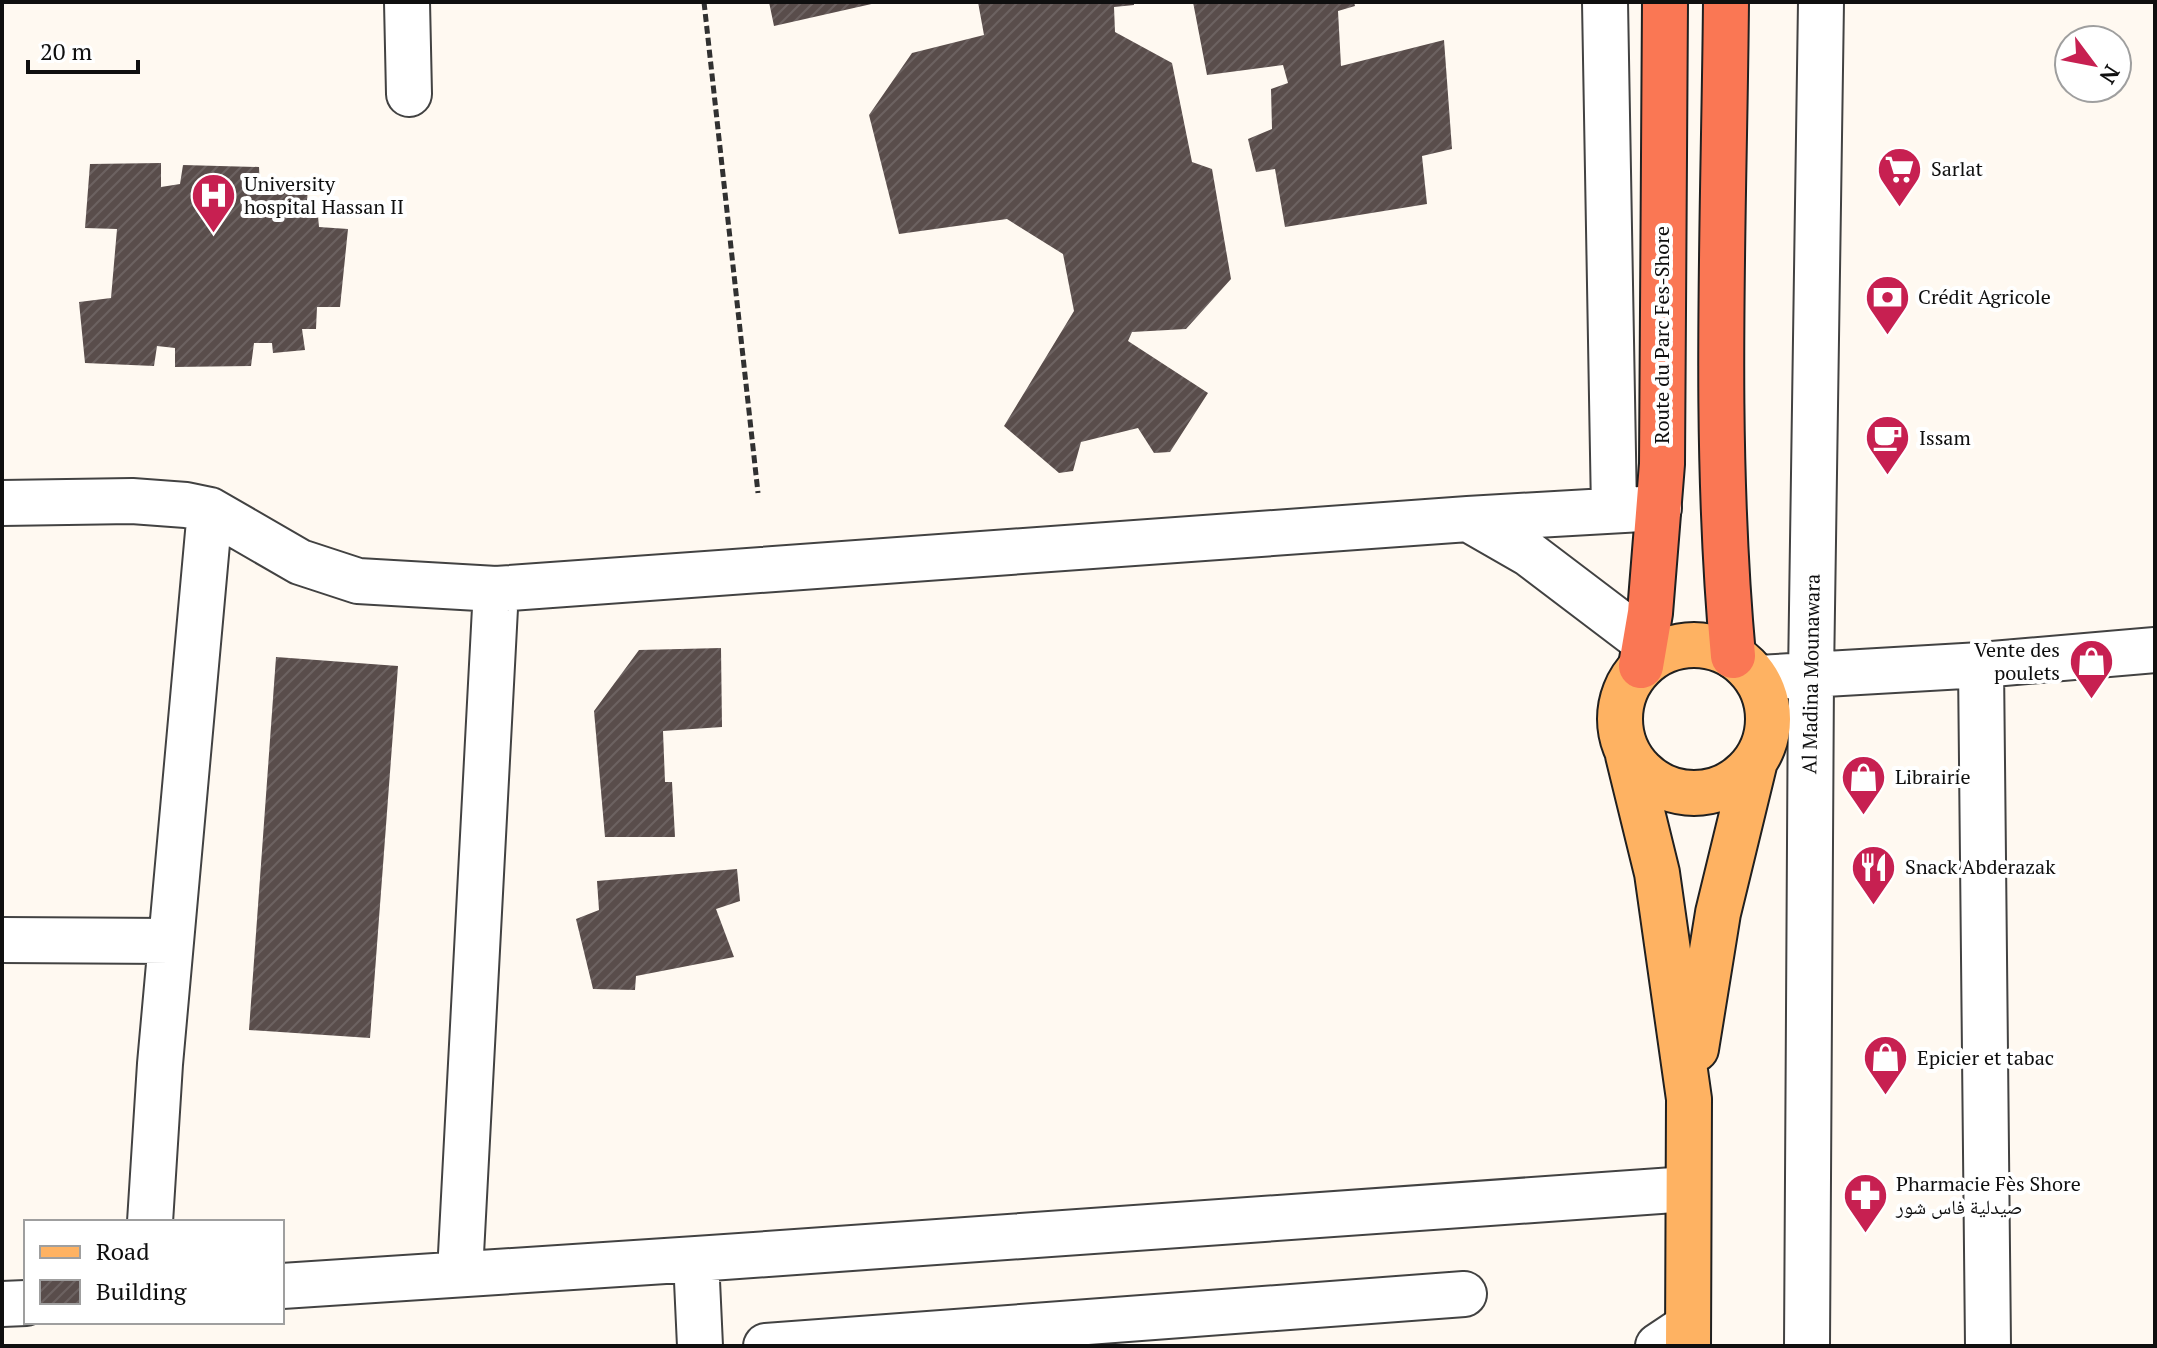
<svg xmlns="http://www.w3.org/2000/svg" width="2157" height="1348" viewBox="0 0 2157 1348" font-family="'PT Serif','Noto Naskh Arabic',serif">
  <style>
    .building { fill: url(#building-hatch) }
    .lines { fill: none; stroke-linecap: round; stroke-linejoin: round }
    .minor-casing { stroke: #424242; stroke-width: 48 }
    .major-casing { stroke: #202020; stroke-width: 48 }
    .highway-casing { stroke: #202020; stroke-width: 48 }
    .path { stroke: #313131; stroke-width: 5; stroke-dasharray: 8 4; stroke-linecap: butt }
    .minor { stroke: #fff; stroke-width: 44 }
    .major { stroke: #feb262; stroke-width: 44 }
    .highway { stroke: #fa7754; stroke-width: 44 }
    .labels { text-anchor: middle; stroke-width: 8; stroke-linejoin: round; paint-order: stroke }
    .poi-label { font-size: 20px; fill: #0f0f0f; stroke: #fff; text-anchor: start }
    .street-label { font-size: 20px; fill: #0f0f0f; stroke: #fff }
  </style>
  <defs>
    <pattern id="building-hatch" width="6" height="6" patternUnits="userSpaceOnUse" patternTransform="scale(2)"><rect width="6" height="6" fill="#594d4b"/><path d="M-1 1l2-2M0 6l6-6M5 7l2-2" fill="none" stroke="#6c6261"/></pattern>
  </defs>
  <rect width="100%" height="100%" fill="#fff9f1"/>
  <path class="building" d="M 769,2 L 876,2 L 876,3 L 774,26 Z
    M 978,2 L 1134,2 L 1134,5 L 1114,7 L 1115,32 L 1172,63 L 1192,162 L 1212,169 L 1231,279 L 1186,329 L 1132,332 L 1128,341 L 1208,393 L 1170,452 L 1154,453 L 1138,428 L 1081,442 L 1073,471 L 1059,473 L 1004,426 L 1074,311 L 1063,254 L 1007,219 L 899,234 L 869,115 L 912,53 L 984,35 Z
    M 1193,2 L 1354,2 L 1355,6 L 1338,11 L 1341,66 L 1444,40 L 1452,149 L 1422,156 L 1427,204 L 1285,227 L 1275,169 L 1256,172 L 1248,139 L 1272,129 L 1271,89 L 1288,83 L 1283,65 L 1207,75 Z
    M 161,163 L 161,187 L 180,184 L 183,165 L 259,167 L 260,186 L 275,189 L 279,182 L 308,185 L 307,203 L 317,205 L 319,227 L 348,229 L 340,307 L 317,307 L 316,329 L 302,329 L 305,350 L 273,353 L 272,343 L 254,343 L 251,366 L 175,367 L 175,348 L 157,346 L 154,366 L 85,363 L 79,302 L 111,298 L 117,229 L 85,228 L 90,164 Z
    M 721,648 L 722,727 L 663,731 L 665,782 L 672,782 L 675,837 L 605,837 L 594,711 L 639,650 Z
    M 276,657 L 398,666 L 370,1038 L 249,1030 Z
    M 737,869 L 740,901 L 716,909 L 734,957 L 636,976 L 635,990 L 593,989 L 576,919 L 599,910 L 597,881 Z"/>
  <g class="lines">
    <defs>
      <path id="minor" d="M 407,2 L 409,94
        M 1605,2 L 1614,510
        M 2,503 L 132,501 L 186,505 L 210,510 L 300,562 L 358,581 L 496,589
        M 1468,519 L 1529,554 L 1645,642
        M 1981,665 L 1988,1346
        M 1758,678 L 1981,665 L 2155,650
        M 2,940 L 171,941
        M 150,1222 L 160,1064 L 210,510
        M 696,1259 L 700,1346
        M 460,1273 L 496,589 L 1468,519 L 1659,508
        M 282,1286 L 696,1259 L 1688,1189
        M 2,1304 L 26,1303
        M 766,1346 L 1464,1294
        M 1658,1346 L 1688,1326
        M 1807,1346 L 1811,676 L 1821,2"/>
      <path id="major" d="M1620 719a74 74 0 1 1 148 0a74 74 0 1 1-148 0Z
        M 1628,755 L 1657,873 L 1689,1099 L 1688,1346
        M 1696,1049 L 1718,913 L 1754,765"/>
      <path id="highway" d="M 1726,2 C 1724,220 1713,439 1733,656
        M 1641,666 L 1650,613 L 1662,464 L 1665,2"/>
    </defs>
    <use href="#minor" class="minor-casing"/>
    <use href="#major" class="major-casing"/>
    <use href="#highway" class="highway-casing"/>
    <path class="path" d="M 704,2 L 758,493"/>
    <use href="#minor" class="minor"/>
    <use href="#major" class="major"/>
    <use href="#highway" class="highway"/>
  </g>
  <defs>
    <symbol id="supermarket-pin" viewBox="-11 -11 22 30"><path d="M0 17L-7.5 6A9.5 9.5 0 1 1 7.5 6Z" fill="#c72051" stroke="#fff"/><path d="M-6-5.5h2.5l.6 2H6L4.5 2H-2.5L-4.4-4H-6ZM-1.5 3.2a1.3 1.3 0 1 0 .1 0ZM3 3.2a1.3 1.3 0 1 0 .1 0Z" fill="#fff"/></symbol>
    <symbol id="hospital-pin" viewBox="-11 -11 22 30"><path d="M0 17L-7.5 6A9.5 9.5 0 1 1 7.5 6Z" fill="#c72051" stroke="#fff"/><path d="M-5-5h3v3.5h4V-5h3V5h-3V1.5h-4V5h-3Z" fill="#fff"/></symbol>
    <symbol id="bank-pin" viewBox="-11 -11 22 30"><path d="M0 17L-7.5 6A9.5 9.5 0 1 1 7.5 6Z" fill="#c72051" stroke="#fff"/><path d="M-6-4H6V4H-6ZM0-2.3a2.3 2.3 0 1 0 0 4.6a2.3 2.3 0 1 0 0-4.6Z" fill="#fff"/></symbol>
    <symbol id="cafe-pin" viewBox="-11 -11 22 30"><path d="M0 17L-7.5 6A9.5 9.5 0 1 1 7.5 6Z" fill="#c72051" stroke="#fff"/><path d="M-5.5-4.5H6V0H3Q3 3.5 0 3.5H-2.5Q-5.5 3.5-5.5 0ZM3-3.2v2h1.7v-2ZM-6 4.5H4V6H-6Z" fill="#fff"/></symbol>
    <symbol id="shop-pin" viewBox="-11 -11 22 30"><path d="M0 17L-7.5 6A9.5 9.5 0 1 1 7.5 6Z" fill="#c72051" stroke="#fff"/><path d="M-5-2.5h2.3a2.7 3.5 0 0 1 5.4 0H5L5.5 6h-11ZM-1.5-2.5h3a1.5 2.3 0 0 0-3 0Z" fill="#fff"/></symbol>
    <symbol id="restaurant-pin" viewBox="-11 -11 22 30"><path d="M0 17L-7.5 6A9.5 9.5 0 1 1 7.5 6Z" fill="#c72051" stroke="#fff"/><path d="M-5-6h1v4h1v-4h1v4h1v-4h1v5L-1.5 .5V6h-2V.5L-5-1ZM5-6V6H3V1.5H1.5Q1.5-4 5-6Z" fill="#fff"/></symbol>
    <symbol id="pharmacy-pin" viewBox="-11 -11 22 30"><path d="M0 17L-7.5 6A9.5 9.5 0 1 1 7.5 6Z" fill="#c72051" stroke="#fff"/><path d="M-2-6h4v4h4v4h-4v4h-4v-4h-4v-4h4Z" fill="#fff"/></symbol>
  </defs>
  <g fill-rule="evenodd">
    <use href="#supermarket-pin" x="1874" y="144" width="51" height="69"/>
    <use href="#hospital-pin" x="188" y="170" width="51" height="69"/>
    <use href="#bank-pin" x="1862" y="272" width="51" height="69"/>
    <use href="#cafe-pin" x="1862" y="412" width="51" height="69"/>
    <use href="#shop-pin" x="2066" y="636" width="51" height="69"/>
    <use href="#shop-pin" x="1838" y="752" width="51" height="69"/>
    <use href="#restaurant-pin" x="1848" y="842" width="51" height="69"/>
    <use href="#shop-pin" x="1860" y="1032" width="51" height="69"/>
    <use href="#pharmacy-pin" x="1840" y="1170" width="51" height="69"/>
  </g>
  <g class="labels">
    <g class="poi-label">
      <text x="1931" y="176">Sarlat</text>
      <text x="244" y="191">University<tspan x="244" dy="23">hospital Hassan II</tspan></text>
      <text x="1918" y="304">Crédit Agricole</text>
      <text x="1919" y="445">Issam</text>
      <text x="2060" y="657" text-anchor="end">Vente des<tspan x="2060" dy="23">poulets</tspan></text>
      <text x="1895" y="784">Librairie</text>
      <text x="1905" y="874">Snack Abderazak</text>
      <text x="1917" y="1065">Epicier et tabac</text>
      <text x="1896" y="1191">Pharmacie Fès Shore<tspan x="1896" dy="23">صيدلية فاس شور</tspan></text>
    </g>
    <g class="street-label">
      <text transform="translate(1662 335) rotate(-90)" y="7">Route du Parc Fes-Shore</text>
      <text transform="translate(1811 674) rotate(-89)" y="7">Al Madina Mounawara</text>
    </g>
  </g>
  <rect width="2157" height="1348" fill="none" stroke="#0f0f0f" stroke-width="8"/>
  <rect x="24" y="1220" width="260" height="104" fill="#ffffff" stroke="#9f9f9f" stroke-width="2"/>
  <rect x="40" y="1246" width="40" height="12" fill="#feb262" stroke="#9f9f9f" stroke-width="2"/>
  <text x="96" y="1260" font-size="24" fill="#0f0f0f">Road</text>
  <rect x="40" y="1280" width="40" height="24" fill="url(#building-hatch)" stroke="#9f9f9f" stroke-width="2"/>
  <text x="96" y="1300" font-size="24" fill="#0f0f0f">Building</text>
  <g transform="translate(2093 64) rotate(122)"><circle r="38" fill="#ffffff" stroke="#9f9f9f" stroke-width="2"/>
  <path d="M0-6L14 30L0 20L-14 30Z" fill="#c72051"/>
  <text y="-12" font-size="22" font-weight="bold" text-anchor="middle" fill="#0f0f0f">N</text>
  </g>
  <path d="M28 60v12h110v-12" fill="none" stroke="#0f0f0f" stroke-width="4"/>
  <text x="40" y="60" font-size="24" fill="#0f0f0f" stroke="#ffffff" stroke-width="6" paint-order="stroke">20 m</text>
</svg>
